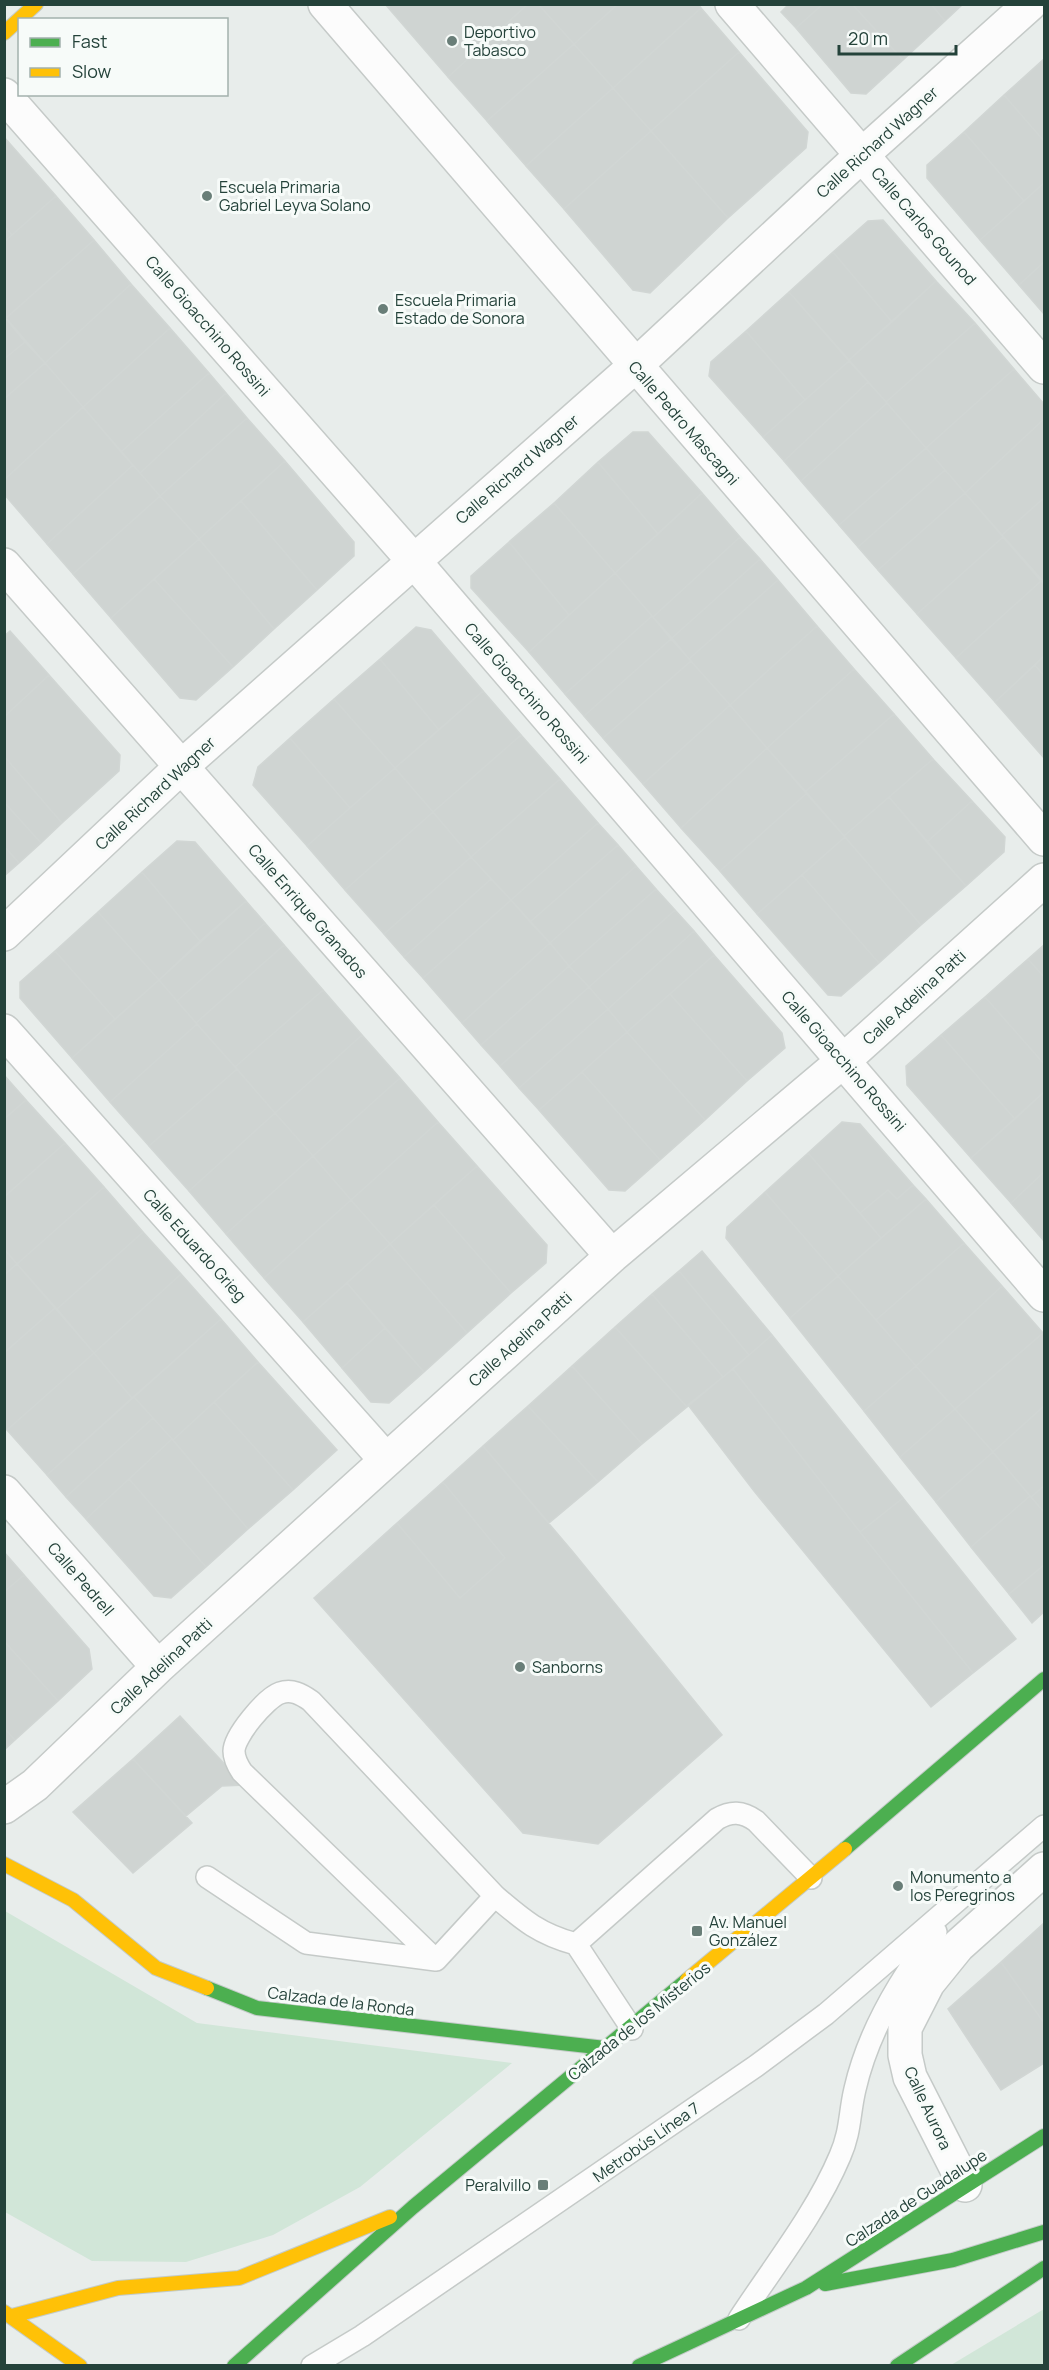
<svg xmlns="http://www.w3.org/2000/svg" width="1049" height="2370" viewBox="0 0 1049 2370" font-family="Manrope,sans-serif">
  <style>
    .green { fill: #d1e6d8 }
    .building { fill: #cfd4d2; stroke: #d1d6d4; stroke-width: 1.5 }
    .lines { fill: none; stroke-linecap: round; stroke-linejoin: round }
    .lane-casing { stroke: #c5cac8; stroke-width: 24 }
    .street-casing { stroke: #c5cac8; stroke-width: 36 }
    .fast-casing { stroke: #c3cbc8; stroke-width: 16 }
    .slow-casing { stroke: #c3cbc8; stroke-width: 16 }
    .lane { stroke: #fcfcfc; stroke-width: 21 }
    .street { stroke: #fcfcfc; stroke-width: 33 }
    .fast { stroke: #4caf50; stroke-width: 14 }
    .slow { stroke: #ffc107; stroke-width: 14 }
    .poi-dot { fill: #697e78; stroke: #f7fbf9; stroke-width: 2 }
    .labels { text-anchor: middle; stroke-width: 6; stroke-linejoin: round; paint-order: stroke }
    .poi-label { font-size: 16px; fill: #24423a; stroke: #f7fbf9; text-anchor: start }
    .street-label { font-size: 16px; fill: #24423a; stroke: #f7fbf9 }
  </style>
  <rect width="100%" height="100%" fill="#e8edeb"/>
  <path class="green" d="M 5,1911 L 197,2023 L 512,2063 L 360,2187 L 273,2235 L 186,2262 L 92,2261 L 5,2212 Z
    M 1044,2309 L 1044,2365 L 951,2365 Z"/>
  <path class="building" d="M 385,4 L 528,4 L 448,77 Z
    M 528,4 L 538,4 L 574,44 L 487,121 L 448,77 Z
    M 538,4 L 618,4 L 574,44 Z
    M 618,4 L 698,4 L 701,8 L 613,88 L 574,44 Z
    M 789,4 L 823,4 L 796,28 L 781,12 Z
    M 823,4 L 852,4 L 903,60 L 866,94 L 851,93 L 796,28 Z
    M 852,4 L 931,4 L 945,21 L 903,60 Z
    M 931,4 L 963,4 L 945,21 Z
    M 701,8 L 739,52 L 651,131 L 613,88 Z
    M 574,44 L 613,88 L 526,166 L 487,121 Z
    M 739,52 L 808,132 L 806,148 L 728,218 L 651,131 Z
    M 1044,59 L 1044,141 L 1004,95 Z
    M 613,88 L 651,131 L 564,209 L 526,166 Z
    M 1004,95 L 1044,141 L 1044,183 L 1024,201 L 964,132 Z
    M 651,131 L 728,218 L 650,293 L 633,290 L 564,209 Z
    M 964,132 L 1024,201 L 980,240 L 927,178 L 927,165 Z
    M 4,137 L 56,196 L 12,235 L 4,226 Z
    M 1044,183 L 1044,262 L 1019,285 L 980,240 Z
    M 56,196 L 94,240 L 6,318 L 4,242 Z
    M 883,220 L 936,281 L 892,322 L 833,252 L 868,221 Z
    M 4,226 L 12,235 L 4,242 Z
    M 94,240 L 131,284 L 45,363 L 6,318 Z
    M 833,252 L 892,322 L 849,360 L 789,292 Z
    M 1044,262 L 1044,314 L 1019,285 Z
    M 936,281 L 975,323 L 886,402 L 849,360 Z
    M 131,284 L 170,328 L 83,407 L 45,363 Z
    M 789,292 L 849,361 L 805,400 L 746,331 Z
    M 7,320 L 25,342 L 4,359 L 4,322 Z
    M 975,323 L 1014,369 L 926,448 L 886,402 Z
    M 170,328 L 209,373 L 121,452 L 83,407 Z
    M 746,331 L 805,400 L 763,437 L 709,376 L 711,362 Z
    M 25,342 L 45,363 L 4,399 L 4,359 Z
    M 849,361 L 868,382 L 784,461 L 763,437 Z
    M 45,363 L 83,407 L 4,480 L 4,399 Z
    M 1014,369 L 1044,404 L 1044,419 L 965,493 L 926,448 Z
    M 209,373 L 226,393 L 140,473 L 121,452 Z
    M 868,382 L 887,403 L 801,481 L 784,461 Z
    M 226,393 L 247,418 L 160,496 L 140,473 Z
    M 887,403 L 926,448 L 839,525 L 801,481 Z
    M 83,407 L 133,465 L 47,544 L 4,494 L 4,480 Z
    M 247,418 L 285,461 L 199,539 L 160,496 Z
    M 1044,419 L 1044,498 L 1002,535 L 965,493 Z
    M 633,432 L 648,432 L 702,493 L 658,534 L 598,462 Z
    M 926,448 L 945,470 L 858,547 L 839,525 Z
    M 285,461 L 354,542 L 354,556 L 317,590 L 241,501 Z
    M 598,462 L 658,534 L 615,573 L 554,503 Z
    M 133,465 L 160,496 L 73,574 L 47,544 Z
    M 945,470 L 965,493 L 878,570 L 858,547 Z
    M 702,493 L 740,537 L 653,617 L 615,573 Z
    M 965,493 L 1003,537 L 917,614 L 878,570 Z
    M 160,496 L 199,539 L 111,618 L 73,574 Z
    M 1044,498 L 1044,579 L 1043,581 L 1002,535 Z
    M 241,501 L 317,590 L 274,629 L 199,539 Z
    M 554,503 L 615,573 L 569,615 L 509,542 Z
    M 740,537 L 760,559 L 672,638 L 653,617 Z
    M 1003,537 L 1041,581 L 956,658 L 917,614 Z
    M 199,539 L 274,629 L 233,667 L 154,579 Z
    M 509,542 L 569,615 L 529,652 L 471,588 L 471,576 Z
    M 760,559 L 778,580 L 689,659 L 672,638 Z
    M 615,573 L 652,616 L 565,694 L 529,652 Z
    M 154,579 L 233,667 L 196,700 L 180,698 L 111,618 Z
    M 778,580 L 817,626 L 730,705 L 689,659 Z
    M 1041,581 L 1044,584 L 1044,656 L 995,702 L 956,658 Z
    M 652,616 L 671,639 L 584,716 L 565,694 Z
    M 817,626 L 854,669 L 767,748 L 730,705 Z
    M 416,627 L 431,630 L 483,691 L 439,730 L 380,659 Z
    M 10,631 L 49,675 L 4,717 L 4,636 Z
    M 671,639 L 691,661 L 603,738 L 584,716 Z
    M 1044,656 L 1044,676 L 1035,665 Z
    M 380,659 L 439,730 L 395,768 L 334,699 Z
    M 691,661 L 730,705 L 643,784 L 603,738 Z
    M 1035,665 L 1044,676 L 1044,758 L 995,702 Z
    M 854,669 L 894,714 L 805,792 L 767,748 Z
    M 49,675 L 120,755 L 119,771 L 62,823 L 4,756 L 4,717 Z
    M 483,691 L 521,735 L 433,812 L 395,768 Z
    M 334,699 L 395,768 L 350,808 L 290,738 Z
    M 730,705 L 767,748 L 681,828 L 643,784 Z
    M 894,714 L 933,759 L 844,836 L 805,792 Z
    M 521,735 L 560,779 L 471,857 L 433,812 Z
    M 290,738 L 350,808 L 307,846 L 253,785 L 258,767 Z
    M 767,748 L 807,793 L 720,871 L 681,828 Z
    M 4,756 L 62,823 L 41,843 L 4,802 Z
    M 933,759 L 972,801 L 927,842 L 889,797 Z
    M 395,768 L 433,812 L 345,890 L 307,846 Z
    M 560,779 L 598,823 L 511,900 L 471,857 Z
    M 807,793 L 845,837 L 757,914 L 720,871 Z
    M 889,797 L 966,886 L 921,925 L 844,836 Z
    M 972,801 L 1005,837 L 1004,852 L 966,886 L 927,842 Z
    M 4,802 L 41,843 L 19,863 L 4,846 Z
    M 433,812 L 471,857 L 384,934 L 345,890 Z
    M 598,823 L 618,845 L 530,922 L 511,900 Z
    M 845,837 L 921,925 L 879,963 L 802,875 Z
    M 177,841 L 195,842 L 246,901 L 200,941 L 142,872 Z
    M 618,845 L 636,866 L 550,943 L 530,922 Z
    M 4,846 L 19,863 L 4,876 Z
    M 471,857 L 491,879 L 404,957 L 384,934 Z
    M 636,866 L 656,889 L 569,966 L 550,943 Z
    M 142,872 L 200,941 L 159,980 L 98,912 Z
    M 802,875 L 879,963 L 841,996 L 828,995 L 757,914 Z
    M 491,879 L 511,900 L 423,978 L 404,957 Z
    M 656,889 L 675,910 L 589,987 L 569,966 Z
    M 511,900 L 550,943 L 462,1023 L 423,978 Z
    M 246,901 L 265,923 L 177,1001 L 159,980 Z
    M 675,910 L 694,931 L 608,1009 L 589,987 Z
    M 98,912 L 159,980 L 115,1019 L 55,951 Z
    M 265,923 L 284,945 L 196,1023 L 177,1001 Z
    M 694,931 L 714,955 L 627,1032 L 608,1009 Z
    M 550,943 L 569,966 L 481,1045 L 462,1023 Z
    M 284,945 L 323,990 L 235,1067 L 196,1023 Z
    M 1044,945 L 1044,977 L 1028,959 Z
    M 55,951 L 115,1019 L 72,1058 L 20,998 L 20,982 Z
    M 714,955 L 782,1033 L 785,1048 L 747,1081 L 670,994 Z
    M 1028,959 L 1044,977 L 1044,1064 L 985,997 Z
    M 569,966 L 589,987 L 500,1066 L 481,1045 Z
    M 159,980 L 197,1024 L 110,1102 L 72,1058 Z
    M 589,987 L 608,1009 L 519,1088 L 500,1066 Z
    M 323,990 L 362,1035 L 275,1113 L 235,1067 Z
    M 670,994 L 747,1081 L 705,1120 L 627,1032 Z
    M 985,997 L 1044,1064 L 1044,1092 L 1015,1119 L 941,1035 Z
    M 608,1009 L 627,1032 L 539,1110 L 519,1088 Z
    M 197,1024 L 237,1069 L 149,1146 L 110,1102 Z
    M 627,1032 L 705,1120 L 660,1160 L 582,1072 Z
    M 362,1035 L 400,1078 L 313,1156 L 275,1113 Z
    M 941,1035 L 1015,1119 L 971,1158 L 907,1085 L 906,1066 Z
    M 237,1069 L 275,1113 L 189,1191 L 149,1146 Z
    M 582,1072 L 660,1160 L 625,1191 L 609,1190 L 539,1110 Z
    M 4,1075 L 26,1100 L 4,1119 Z
    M 400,1078 L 438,1122 L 351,1200 L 313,1156 Z
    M 1044,1092 L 1044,1172 L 1011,1203 L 971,1158 Z
    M 26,1100 L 65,1143 L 4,1197 L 4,1119 Z
    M 275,1113 L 313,1156 L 226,1234 L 189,1191 Z
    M 438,1122 L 477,1166 L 390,1244 L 351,1200 Z
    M 842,1122 L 860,1124 L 913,1185 L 897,1199 L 888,1190 L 860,1213 L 808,1153 Z
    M 65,1143 L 104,1187 L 17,1264 L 4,1249 L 4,1197 Z
    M 808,1153 L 881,1238 L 838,1276 L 765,1192 Z
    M 313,1156 L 351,1200 L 264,1278 L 226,1234 Z
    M 477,1166 L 547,1245 L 546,1263 L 511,1293 L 434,1205 Z
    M 1044,1172 L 1044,1241 L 1011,1203 Z
    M 913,1185 L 926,1199 L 881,1238 L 860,1213 L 888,1190 L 897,1199 Z
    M 104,1187 L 143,1232 L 57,1309 L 17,1264 Z
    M 765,1192 L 838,1276 L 790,1318 L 726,1238 L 727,1227 Z
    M 926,1199 L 964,1243 L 876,1320 L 838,1276 Z
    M 351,1200 L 390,1244 L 303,1322 L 264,1278 Z
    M 434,1205 L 511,1293 L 467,1333 L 390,1244 Z
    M 143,1232 L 181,1274 L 94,1353 L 57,1309 Z
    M 964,1243 L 1002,1286 L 916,1366 L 876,1320 Z
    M 390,1244 L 467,1333 L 424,1372 L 347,1283 Z
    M 4,1249 L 17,1264 L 4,1275 Z
    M 702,1251 L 772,1335 L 749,1355 L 679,1271 Z
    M 17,1264 L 55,1308 L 4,1353 L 4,1275 Z
    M 679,1271 L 749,1355 L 723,1377 L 652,1294 Z
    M 181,1274 L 221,1319 L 132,1398 L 94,1353 Z
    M 838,1276 L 916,1366 L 864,1411 L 790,1318 Z
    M 347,1283 L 385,1328 L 342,1368 L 303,1322 Z
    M 1002,1286 L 1043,1333 L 955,1409 L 916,1366 Z
    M 652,1294 L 723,1377 L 687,1407 L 615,1327 Z
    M 55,1308 L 94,1353 L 7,1430 L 4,1427 L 4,1353 Z
    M 221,1319 L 258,1362 L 173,1440 L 134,1397 Z
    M 615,1327 L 687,1407 L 642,1444 L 572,1366 Z
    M 385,1328 L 424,1372 L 389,1403 L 371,1402 L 342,1368 Z
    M 1043,1333 L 1044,1335 L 1044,1406 L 993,1452 L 955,1409 Z
    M 772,1335 L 903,1498 L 860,1532 L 733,1369 Z
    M 94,1353 L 132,1398 L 47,1475 L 7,1430 Z
    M 258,1362 L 337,1450 L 293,1490 L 214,1402 Z
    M 572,1366 L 642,1444 L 598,1482 L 528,1406 Z
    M 916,1366 L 955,1409 L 900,1457 L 864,1411 Z
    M 733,1369 L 860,1532 L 973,1673 L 931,1707 L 754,1491 L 688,1405 Z
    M 134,1397 L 153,1418 L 66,1497 L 47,1475 Z
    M 214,1402 L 293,1490 L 248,1529 L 173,1440 Z
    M 528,1406 L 598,1482 L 549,1523 L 483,1446 Z
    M 1044,1406 L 1044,1486 L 1031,1497 L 993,1452 Z
    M 955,1409 L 993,1452 L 936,1502 L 900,1457 Z
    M 153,1418 L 172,1439 L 86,1519 L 66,1497 Z
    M 172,1439 L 248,1529 L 206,1567 L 129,1479 Z
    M 483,1446 L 573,1552 L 722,1735 L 598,1844 L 523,1833 L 314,1598 L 397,1523 L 460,1598 L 505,1558 L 443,1482 Z
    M 993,1452 L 1030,1496 L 971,1547 L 936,1502 Z
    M 129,1479 L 206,1567 L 171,1598 L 154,1596 L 86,1519 Z
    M 443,1482 L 505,1558 L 460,1598 L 397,1523 Z
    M 1044,1486 L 1044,1512 L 1031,1497 Z
    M 1030,1496 L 1044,1512 L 1044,1565 L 1009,1594 L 971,1547 Z
    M 903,1498 L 1016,1639 L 973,1673 L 860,1532 Z
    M 4,1552 L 24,1575 L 4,1592 Z
    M 1044,1565 L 1044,1612 L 1032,1623 L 1009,1594 Z
    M 24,1575 L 89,1649 L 92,1669 L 58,1701 L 4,1641 L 4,1592 Z
    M 4,1641 L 58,1701 L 15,1740 L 4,1728 Z
    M 180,1716 L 244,1785 L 222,1786 L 186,1816 L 133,1759 Z
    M 4,1728 L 15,1740 L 4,1750 Z
    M 133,1759 L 192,1823 L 133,1873 L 73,1812 Z
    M 1044,1923 L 1044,2023 L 1001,1962 Z
    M 1001,1962 L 1044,2023 L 1044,2063 L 1001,2090 L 948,2009 Z"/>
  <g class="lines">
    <defs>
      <path id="lane" d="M 207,1877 L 306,1943 L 436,1960
        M 495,1896 L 436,1960 L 242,1772 C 238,1766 234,1759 234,1751 C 234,1736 266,1698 280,1693 C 292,1689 301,1694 311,1701 L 495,1896 C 523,1920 539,1934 576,1944 L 632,2029
        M 576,1944 L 717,1819 C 731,1811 742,1811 756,1821 L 811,1878
        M 739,2319 C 773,2267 816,2213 840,2156 C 851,2131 849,2114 855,2089 C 868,2032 901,1977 936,1932
        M 312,2366 L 362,2336 L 756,2066 L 826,2014 L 1044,1826"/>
      <path id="street" d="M 325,4 L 1044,839
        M 732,4 L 1044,367
        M 4,95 L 413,560 L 1044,1295
        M 4,565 L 612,1256
        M 4,934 L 181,767 L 635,366 L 863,154 L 1030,4
        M 4,1031 L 386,1460
        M 4,1492 L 158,1667
        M 4,1807 L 35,1785 L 158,1667 L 612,1256 L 843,1061 L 1044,880
        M 965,2185 L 910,2077 L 905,2055 L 905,2028 L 928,1983 L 958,1946 L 1044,1869"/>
      <path id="fast" d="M 845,1849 L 1044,1679
        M 207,1988 L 257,2008 L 605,2048
        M 825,2284 L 953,2260 L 1044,2232
        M 234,2366 L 413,2207 L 687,1980
        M 639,2366 L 806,2288 L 1044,2136
        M 897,2366 L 1044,2268"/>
      <path id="slow" d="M 4,33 L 36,4
        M 4,1864 L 73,1900 L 156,1968 L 207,1988
        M 687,1980 L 845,1849
        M 4,2312 L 80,2366
        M 12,2316 L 118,2288 L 239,2278 L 390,2217"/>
    </defs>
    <use href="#lane" class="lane-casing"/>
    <use href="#street" class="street-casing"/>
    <use href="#fast" class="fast-casing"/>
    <use href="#slow" class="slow-casing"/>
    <use href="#lane" class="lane"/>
    <use href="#street" class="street"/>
    <use href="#fast" class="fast"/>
    <use href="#slow" class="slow"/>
  </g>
  <g class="poi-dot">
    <circle cx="452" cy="41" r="6"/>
    <circle cx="207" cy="196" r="6"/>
    <circle cx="383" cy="309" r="6"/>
    <circle cx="520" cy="1667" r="6"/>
    <circle cx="898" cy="1886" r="6"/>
    <rect x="691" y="1925" width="12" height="12" rx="3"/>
    <rect x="537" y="2179" width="12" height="12" rx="3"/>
  </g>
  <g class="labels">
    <g class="poi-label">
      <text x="464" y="38">Deportivo<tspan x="464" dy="18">Tabasco</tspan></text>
      <text x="219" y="193">Escuela Primaria<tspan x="219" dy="18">Gabriel Leyva Solano</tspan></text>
      <text x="395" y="306">Escuela Primaria<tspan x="395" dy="18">Estado de Sonora</tspan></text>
      <text x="532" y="1673">Sanborns</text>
      <text x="910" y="1883">Monumento a<tspan x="910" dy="18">los Peregrinos</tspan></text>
      <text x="709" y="1928">Av. Manuel<tspan x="709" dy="18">González</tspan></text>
      <text x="531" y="2191" text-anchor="end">Peralvillo</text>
    </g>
    <g class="street-label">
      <text transform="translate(877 142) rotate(-42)" y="6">Calle Richard Wagner</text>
      <text transform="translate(924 226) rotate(49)" y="6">Calle Carlos Gounod</text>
      <text transform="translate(208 326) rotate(49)" y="6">Calle Gioacchino Rossini</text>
      <text transform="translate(684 423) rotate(49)" y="6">Calle Pedro Mascagni</text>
      <text transform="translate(517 469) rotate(-41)" y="6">Calle Richard Wagner</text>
      <text transform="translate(527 693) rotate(49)" y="6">Calle Gioacchino Rossini</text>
      <text transform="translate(155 793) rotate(-43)" y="6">Calle Richard Wagner</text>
      <text transform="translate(308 911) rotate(49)" y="6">Calle Enrique Granados</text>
      <text transform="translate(914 997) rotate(-42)" y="6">Calle Adelina Patti</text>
      <text transform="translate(844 1061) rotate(49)" y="6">Calle Gioacchino Rossini</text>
      <text transform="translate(195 1245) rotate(48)" y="6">Calle Eduardo Grieg</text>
      <text transform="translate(520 1339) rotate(-42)" y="6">Calle Adelina Patti</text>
      <text transform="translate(81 1579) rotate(49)" y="6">Calle Pedrell</text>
      <text transform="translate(161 1666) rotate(-43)" y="6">Calle Adelina Patti</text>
      <text transform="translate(341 2001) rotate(7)" y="6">Calzada de la Ronda</text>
      <text transform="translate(639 2021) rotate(-39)" y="6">Calzada de los Misterios</text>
      <text transform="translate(928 2108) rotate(65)" y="6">Calle Aurora</text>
      <text transform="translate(646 2142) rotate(-35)" y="6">Metrobús Línea 7</text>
      <text transform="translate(916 2198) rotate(-33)" y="6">Calzada de Guadalupe</text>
    </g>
  </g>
  <rect width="1049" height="2370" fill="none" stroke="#24423a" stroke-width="12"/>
  <rect x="18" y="18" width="210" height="78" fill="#f7fbf9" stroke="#a3b1ad" stroke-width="1.5"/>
  <rect x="30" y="38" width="30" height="9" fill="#4caf50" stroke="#a3b1ad" stroke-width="1.5"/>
  <text x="72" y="48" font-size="18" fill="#24423a">Fast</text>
  <rect x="30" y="68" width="30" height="9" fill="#ffc107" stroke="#a3b1ad" stroke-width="1.5"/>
  <text x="72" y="78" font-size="18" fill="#24423a">Slow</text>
  <path d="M839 45v9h117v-9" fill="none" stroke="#24423a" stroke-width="3"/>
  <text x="848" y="45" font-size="18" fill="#24423a" stroke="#f7fbf9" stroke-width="4.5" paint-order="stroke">20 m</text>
</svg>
